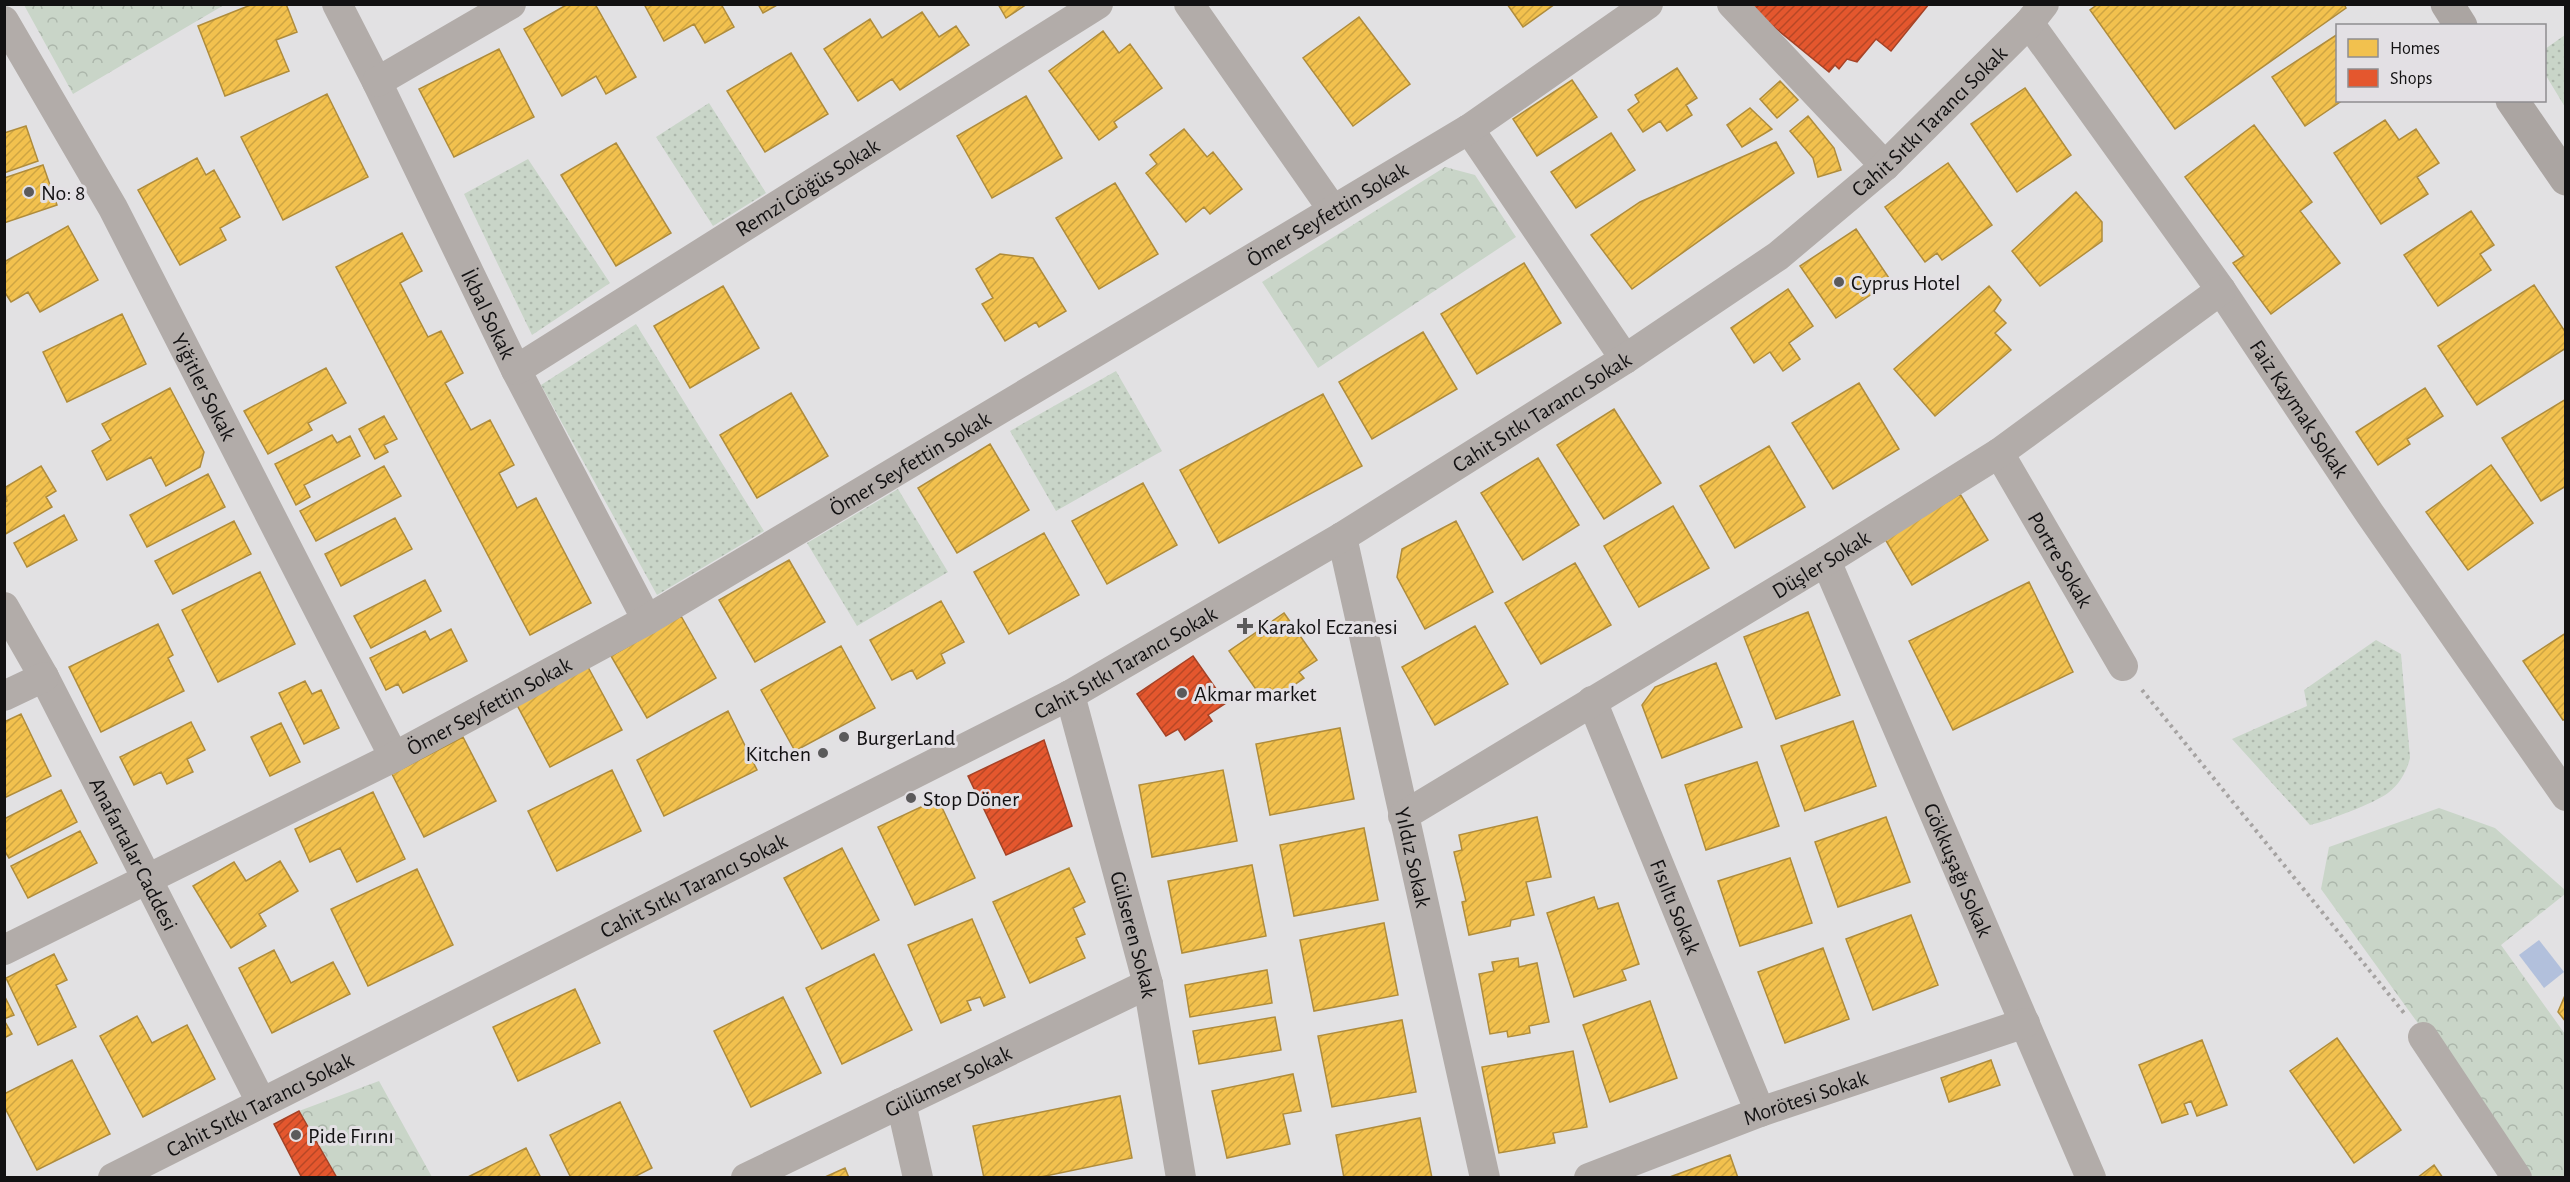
<svg xmlns="http://www.w3.org/2000/svg" width="2570" height="1182" viewBox="0 0 2570 1182" font-family="'Alegreya Sans',sans-serif">
  <style>
    .grass { fill: url(#grass-dots) }
    .forest { fill: url(#forest-crowns) }
    .water { fill: #b2c0dc }
    .homes { fill: url(#homes-hatch); stroke: #af8c3c; stroke-width: 1.5 }
    .shops { fill: url(#shops-hatch); stroke: #a54226; stroke-width: 1.5 }
    .lines { fill: none; stroke-linecap: round; stroke-linejoin: round }
    .path { stroke: #a6a3a2; stroke-width: 4; stroke-dasharray: 3 4.5; stroke-linecap: butt }
    .minor { stroke: #b2aca9; stroke-width: 30 }
    .major { stroke: #aba5a2; stroke-width: 33 }
    .poi-dot { fill: #5b5a5b; stroke: #e3e0e4; stroke-width: 2 }
    .labels { text-anchor: middle; stroke-width: 6; stroke-linejoin: round; paint-order: stroke }
    .street-label { font-size: 22px; fill: #121112; stroke: #e3e0e4 }
    .poi-label { font-size: 22px; fill: #121112; stroke: #e3e0e4; text-anchor: start }
  </style>
  <defs>
    <pattern id="grass-dots" width="8" height="8" patternUnits="userSpaceOnUse" patternTransform="scale(1.5)"><rect width="8" height="8" fill="#c9d5c8"/><path d="M2 2h.1M6 6h.1" fill="none" stroke="#acb6ab" stroke-width="1.8" stroke-linecap="round"/></pattern>
    <pattern id="forest-crowns" width="20" height="18" patternUnits="userSpaceOnUse" patternTransform="scale(1.5)"><rect width="20" height="18" fill="#c9d5c8"/><path d="M2 6a3 3 0 1 1 6 0M12 15a3 3 0 1 1 6 0" fill="none" stroke="#acb6ab"/></pattern>
    <pattern id="homes-hatch" width="6" height="6" patternUnits="userSpaceOnUse" patternTransform="scale(1.5)"><rect width="6" height="6" fill="#f2c14e"/><path d="M-1 1l2-2M0 6l6-6M5 7l2-2" fill="none" stroke="#cea543"/></pattern>
    <pattern id="shops-hatch" width="6" height="6" patternUnits="userSpaceOnUse" patternTransform="scale(1.5)"><rect width="6" height="6" fill="#e4572e"/><path d="M-1 1l2-2M0 6l6-6M5 7l2-2" fill="none" stroke="#b74726"/></pattern>
  </defs>
  <rect width="100%" height="100%" fill="#e2e1e3"/>
  <path class="grass" d="M 2565,35 L 2565,107 L 2545,74 L 2545,49 Z
    M 709,103 L 766,193 L 713,226 L 656,137 Z
    M 528,159 L 610,283 L 532,335 L 464,194 Z
    M 636,324 L 764,531 L 657,595 L 541,385 Z
    M 1116,371 L 1162,451 L 1056,511 L 1010,431 Z
    M 898,489 L 948,572 L 857,626 L 807,543 Z
    M 2376,640 L 2401,654 L 2410,758 C 2407,771 2399,785 2388,793 C 2375,803 2327,821 2310,825 L 2232,739 L 2307,706 L 2304,690 Z"/>
  <path class="forest" d="M 24,5 L 224,5 L 73,94 Z
    M 1445,167 L 1475,175 L 1516,237 L 1318,368 L 1262,282 Z
    M 2439,808 L 2495,828 L 2565,890 L 2565,894 L 2501,945 L 2565,1034 L 2565,1177 L 2529,1177 L 2321,889 L 2329,847 Z
    M 379,1081 L 432,1177 L 337,1177 L 299,1111 Z"/>
  <path class="water" d="M 2539,940 L 2564,972 L 2544,988 L 2519,955 Z"/>
  <path class="homes" d="M 253,4 L 286,4 L 297,32 L 276,40 L 289,71 L 225,96 L 198,26 Z
    M 568,4 L 595,4 L 636,77 L 606,94 L 596,76 L 562,96 L 524,29 Z
    M 644,4 L 721,4 L 734,27 L 705,43 L 694,24 L 664,41 Z
    M 758,4 L 779,4 L 763,13 Z
    M 998,4 L 1027,4 L 1006,18 Z
    M 1507,4 L 1555,4 L 1523,27 Z
    M 2098,4 L 2344,4 L 2346,8 L 2175,129 L 2090,10 Z
    M 922,12 L 939,37 L 956,26 L 969,45 L 900,90 L 892,79 L 858,101 L 824,49 L 870,19 L 882,38 Z
    M 1359,17 L 1410,84 L 1353,126 L 1303,58 Z
    M 1103,31 L 1119,53 L 1130,44 L 1162,88 L 1114,122 L 1117,127 L 1099,140 L 1049,71 Z
    M 2338,34 L 2338,100 L 2343,100 L 2305,126 L 2272,77 Z
    M 499,49 L 534,117 L 454,157 L 419,89 Z
    M 791,53 L 828,114 L 765,152 L 727,91 Z
    M 1677,68 L 1697,98 L 1686,105 L 1692,115 L 1667,131 L 1660,121 L 1643,132 L 1628,110 L 1639,102 L 1635,95 Z
    M 1572,80 L 1597,117 L 1537,156 L 1513,119 Z
    M 1780,81 L 1798,100 L 1777,118 L 1760,99 Z
    M 2025,88 L 2071,155 L 2017,192 L 1971,124 Z
    M 327,94 L 368,177 L 283,220 L 241,137 Z
    M 1026,96 L 1062,158 L 992,198 L 957,136 Z
    M 1750,108 L 1772,129 L 1742,147 L 1727,125 Z
    M 1808,116 L 1834,148 L 1841,170 L 1818,177 L 1813,158 L 1790,131 Z
    M 2385,120 L 2399,140 L 2416,129 L 2439,163 L 2417,177 L 2428,194 L 2381,224 L 2334,153 Z
    M 2254,125 L 2312,202 L 2300,211 L 2340,263 L 2271,314 L 2233,263 L 2244,256 L 2185,177 Z
    M 26,126 L 38,161 L 4,173 L 4,133 Z
    M 1184,129 L 1207,157 L 1213,152 L 1242,189 L 1210,214 L 1204,207 L 1186,222 L 1146,173 L 1157,164 L 1150,155 Z
    M 1611,133 L 1635,170 L 1576,208 L 1551,172 Z
    M 1776,142 L 1794,173 L 1632,289 L 1591,235 L 1640,202 Z
    M 616,143 L 671,233 L 616,266 L 561,175 Z
    M 197,158 L 206,175 L 214,170 L 240,217 L 220,228 L 226,240 L 180,265 L 138,190 Z
    M 1948,163 L 1992,225 L 1942,260 L 1937,253 L 1925,262 L 1885,207 Z
    M 43,165 L 57,205 L 4,223 L 4,178 Z
    M 1115,183 L 1158,254 L 1099,289 L 1056,218 Z
    M 2076,192 L 2102,222 L 2102,241 L 2040,286 L 2012,251 Z
    M 2471,211 L 2494,245 L 2480,254 L 2491,270 L 2438,306 L 2404,255 Z
    M 68,226 L 98,280 L 40,312 L 28,292 L 11,302 L 4,291 L 4,262 Z
    M 1856,229 L 1891,281 L 1836,318 L 1800,266 Z
    M 402,233 L 422,271 L 400,283 L 428,337 L 441,331 L 463,373 L 445,383 L 471,430 L 490,420 L 514,465 L 499,473 L 517,508 L 536,498 L 591,603 L 530,635 L 336,267 Z
    M 1000,254 L 1033,258 L 1066,311 L 1039,327 L 1036,322 L 1005,341 L 982,304 L 993,298 L 976,269 Z
    M 1524,263 L 1561,323 L 1477,374 L 1441,314 Z
    M 2534,285 L 2566,333 L 2566,348 L 2477,405 L 2438,346 Z
    M 723,286 L 759,348 L 690,388 L 654,326 Z
    M 1989,286 L 2001,300 L 1994,311 L 2006,323 L 1995,333 L 2011,350 L 1935,416 L 1894,369 Z
    M 1788,289 L 1813,326 L 1789,343 L 1800,359 L 1783,371 L 1770,352 L 1754,363 L 1731,328 Z
    M 122,314 L 146,364 L 67,402 L 43,352 Z
    M 1423,332 L 1457,389 L 1372,439 L 1339,382 Z
    M 326,368 L 346,403 L 308,423 L 312,430 L 268,454 L 244,411 Z
    M 1859,383 L 1899,449 L 1833,489 L 1792,423 Z
    M 170,388 L 204,452 L 200,467 L 166,486 L 151,457 L 107,480 L 92,451 L 111,440 L 102,424 Z
    M 2425,388 L 2443,416 L 2407,439 L 2410,444 L 2378,465 L 2356,432 Z
    M 791,393 L 828,456 L 757,498 L 720,435 Z
    M 1323,394 L 1362,466 L 1219,543 L 1180,470 Z
    M 2566,399 L 2566,486 L 2541,501 L 2502,438 Z
    M 1614,409 L 1661,483 L 1604,519 L 1557,445 Z
    M 384,416 L 397,439 L 384,445 L 388,452 L 375,459 L 359,429 Z
    M 332,435 L 337,443 L 350,436 L 360,456 L 304,485 L 310,497 L 296,505 L 275,464 Z
    M 990,444 L 1029,510 L 957,553 L 918,488 Z
    M 1769,446 L 1805,507 L 1735,548 L 1700,486 Z
    M 1538,458 L 1579,525 L 1523,560 L 1481,493 Z
    M 2491,465 L 2533,523 L 2468,570 L 2426,512 Z
    M 41,466 L 56,491 L 46,497 L 52,507 L 4,535 L 4,503 L 7,501 L 4,488 Z
    M 384,466 L 401,496 L 316,541 L 300,511 Z
    M 208,474 L 225,507 L 147,547 L 130,515 Z
    M 1143,483 L 1177,545 L 1107,584 L 1072,521 Z
    M 1960,494 L 1988,540 L 1912,585 L 1885,539 Z
    M 1673,506 L 1709,568 L 1639,607 L 1604,546 Z
    M 64,515 L 77,540 L 27,567 L 14,543 Z
    M 395,518 L 412,549 L 341,586 L 325,554 Z
    M 234,521 L 251,554 L 173,594 L 155,561 Z
    M 1456,521 L 1493,592 L 1425,629 L 1397,577 L 1402,549 Z
    M 1044,533 L 1079,595 L 1009,634 L 974,572 Z
    M 789,560 L 825,622 L 755,662 L 719,600 Z
    M 1575,563 L 1611,625 L 1541,664 L 1505,603 Z
    M 260,572 L 295,644 L 218,682 L 182,610 Z
    M 425,580 L 441,611 L 371,648 L 354,616 Z
    M 2029,582 L 2073,672 L 1953,730 L 1909,641 Z
    M 941,601 L 964,642 L 941,654 L 945,663 L 917,679 L 912,670 L 892,680 L 870,640 Z
    M 1808,612 L 1840,695 L 1776,719 L 1744,637 Z
    M 1284,613 L 1317,660 L 1299,672 L 1304,678 L 1277,697 L 1270,688 L 1260,695 L 1229,651 Z
    M 681,616 L 716,678 L 647,718 L 611,656 Z
    M 158,624 L 173,655 L 168,658 L 184,691 L 101,732 L 69,667 Z
    M 1475,626 L 1508,684 L 1435,725 L 1402,667 Z
    M 451,629 L 467,661 L 403,693 L 398,684 L 386,690 L 370,658 L 425,631 L 430,640 Z
    M 2566,633 L 2566,719 L 2563,720 L 2523,661 Z
    M 841,646 L 875,708 L 795,751 L 761,690 Z
    M 1716,663 L 1742,727 L 1662,758 L 1642,705 L 1655,687 Z
    M 588,667 L 622,730 L 550,767 L 517,705 Z
    M 305,681 L 312,694 L 321,690 L 339,728 L 304,744 L 279,693 Z
    M 728,711 L 757,770 L 664,816 L 637,760 Z
    M 21,714 L 51,776 L 4,798 L 4,722 Z
    M 1853,721 L 1876,786 L 1805,811 L 1781,746 Z
    M 191,722 L 205,750 L 187,759 L 193,772 L 167,784 L 161,772 L 134,785 L 120,757 Z
    M 281,723 L 300,762 L 270,776 L 251,737 Z
    M 1340,728 L 1354,799 L 1270,815 L 1256,744 Z
    M 463,737 L 496,801 L 424,837 L 392,774 Z
    M 1757,762 L 1779,826 L 1706,850 L 1685,785 Z
    M 612,770 L 641,831 L 557,871 L 528,811 Z
    M 1223,770 L 1237,841 L 1152,857 L 1139,785 Z
    M 61,790 L 77,822 L 9,858 L 4,850 L 4,819 Z
    M 373,792 L 405,859 L 357,882 L 340,848 L 310,862 L 295,829 Z
    M 938,799 L 975,878 L 915,905 L 878,827 Z
    M 1537,817 L 1551,877 L 1526,882 L 1534,915 L 1511,920 L 1510,926 L 1469,935 L 1462,902 L 1466,901 L 1454,852 L 1462,850 L 1459,835 Z
    M 1886,817 L 1910,882 L 1838,907 L 1815,842 Z
    M 1364,828 L 1378,900 L 1294,916 L 1280,845 Z
    M 80,831 L 97,863 L 28,898 L 11,866 Z
    M 842,848 L 879,920 L 822,949 L 784,878 Z
    M 1790,858 L 1812,923 L 1740,946 L 1718,881 Z
    M 280,861 L 298,891 L 259,914 L 266,926 L 231,948 L 193,886 L 234,862 L 246,881 Z
    M 1252,865 L 1266,936 L 1182,953 L 1168,881 Z
    M 1069,868 L 1085,902 L 1073,908 L 1085,934 L 1076,938 L 1085,958 L 1030,983 L 993,902 Z
    M 417,869 L 453,945 L 368,986 L 331,909 Z
    M 1594,897 L 1598,909 L 1618,903 L 1639,964 L 1622,970 L 1626,980 L 1574,997 L 1547,913 Z
    M 1911,915 L 1938,985 L 1873,1010 L 1846,939 Z
    M 972,919 L 1005,997 L 984,1006 L 980,997 L 967,1001 L 971,1010 L 941,1023 L 908,945 Z
    M 1384,923 L 1398,995 L 1314,1011 L 1300,940 Z
    M 1823,948 L 1849,1019 L 1785,1043 L 1758,972 Z
    M 274,950 L 291,983 L 333,962 L 350,994 L 272,1033 L 239,968 Z
    M 54,954 L 67,980 L 56,985 L 76,1027 L 38,1045 L 6,978 Z
    M 874,954 L 912,1030 L 842,1064 L 806,988 Z
    M 1518,958 L 1519,967 L 1537,963 L 1549,1022 L 1529,1026 L 1530,1033 L 1508,1037 L 1507,1031 L 1490,1034 L 1479,974 L 1494,971 L 1492,962 Z
    M 1267,970 L 1272,1003 L 1190,1017 L 1185,985 Z
    M 575,989 L 600,1043 L 518,1081 L 493,1027 Z
    M 2566,993 L 2566,1022 L 2558,1012 Z
    M 4,995 L 14,1015 L 4,1019 Z
    M 783,997 L 821,1073 L 751,1107 L 714,1031 Z
    M 1650,1001 L 1677,1078 L 1610,1102 L 1583,1025 Z
    M 137,1016 L 152,1043 L 187,1025 L 215,1079 L 143,1117 L 100,1036 Z
    M 1275,1017 L 1281,1050 L 1199,1064 L 1193,1031 Z
    M 4,1020 L 12,1034 L 4,1038 Z
    M 1402,1020 L 1416,1092 L 1332,1107 L 1318,1036 Z
    M 2337,1038 L 2401,1130 L 2354,1163 L 2290,1071 Z
    M 2202,1040 L 2227,1105 L 2197,1116 L 2191,1101 L 2184,1104 L 2188,1114 L 2162,1123 L 2139,1065 Z
    M 1573,1051 L 1587,1127 L 1553,1133 L 1555,1143 L 1499,1153 L 1482,1067 Z
    M 72,1060 L 110,1134 L 37,1170 L 4,1106 L 4,1094 Z
    M 1991,1060 L 2000,1085 L 1949,1102 L 1941,1078 Z
    M 1293,1074 L 1301,1111 L 1283,1114 L 1290,1144 L 1227,1158 L 1212,1091 Z
    M 1120,1096 L 1132,1158 L 1036,1178 L 984,1178 L 973,1126 Z
    M 620,1102 L 652,1168 L 632,1178 L 571,1178 L 550,1135 Z
    M 1420,1118 L 1432,1178 L 1344,1178 L 1336,1135 Z
    M 526,1148 L 541,1178 L 466,1178 Z
    M 1730,1155 L 1738,1178 L 1667,1178 Z
    M 2434,1165 L 2443,1178 L 2417,1178 Z
    M 845,1168 L 849,1178 L 823,1178 Z"/>
  <path class="shops" d="M 1746,4 L 1929,4 L 1891,51 L 1876,39 L 1857,62 L 1847,59 L 1839,69 L 1835,65 L 1829,72 Z
    M 1193,656 L 1226,703 L 1208,715 L 1212,721 L 1185,740 L 1178,729 L 1166,736 L 1137,694 Z
    M 1044,740 L 1072,826 L 1006,855 L 968,776 Z
    M 299,1111 L 337,1178 L 302,1178 L 274,1124 Z"/>
  <g class="lines">
    <path class="path" d="M 2142,690 L 2404,1013"/>
    <g class="minor">
      <path id="s1" d="M 337,4 L 377,82 L 516,370 L 647,620"/>
      <path d="M 1189,4 L 1333,210"/>
      <path d="M 1732,4 L 1885,166"/>
      <path id="s2" d="M 4,21 L 113,208 L 394,757"/>
      <path id="s3" d="M 2029,23 L 2221,290 L 2370,514 L 2566,796"/>
      <path d="M 377,82 L 511,4"/>
      <path d="M 1469,129 L 1625,359"/>
      <path id="s4" d="M 516,370 L 1098,4"/>
      <path id="s5" d="M 1999,453 L 2123,666"/>
      <path id="s6" d="M 1342,537 L 1485,1178"/>
      <path id="s7" d="M 1826,561 L 2091,1178"/>
      <path id="s8" d="M 4,607 L 44,677 L 261,1102"/>
      <path id="s9" d="M 1070,695 L 1148,984 L 1181,1178"/>
      <path d="M 4,696 L 44,677"/>
      <path id="s10" d="M 1592,701 L 1760,1112"/>
      <path id="s11" d="M 1403,816 L 1826,561 L 1999,453 L 2221,290"/>
      <path id="s12" d="M 4,950 L 394,757 L 647,620 L 1469,129 L 1648,4"/>
      <path d="M 2423,1037 L 2517,1178"/>
      <path d="M 901,1103 L 918,1178"/>
      <path id="s13" d="M 113,1178 L 1070,695 L 1342,537 L 1625,359 L 1778,256 L 1885,166 L 2029,23 L 2044,4"/>
      <path id="s14" d="M 746,1178 L 1148,984"/>
      <path id="s15" d="M 1589,1178 L 1760,1112 L 2025,1023"/>
    </g>
    <path class="major" d="M 2447,4 L 2461,26
      M 2512,100 L 2566,179"/>
  </g>
  <g class="poi-dot">
    <circle cx="29" cy="192" r="6"/>
    <circle cx="1839" cy="282" r="6"/>
    <path d="M1242 617h6v6h6v6h-6v6h-6v-6h-6v-6h6z"/>
    <circle cx="1182" cy="693" r="6"/>
    <circle cx="844" cy="737" r="6"/>
    <circle cx="823" cy="753" r="6"/>
    <circle cx="911" cy="798" r="6"/>
    <circle cx="296" cy="1135" r="6"/>
  </g>
  <g class="labels">
    <g class="street-label">
      <text dy="8" stroke="none"><textPath href="#s13" startOffset="2108">Cahit Sıtkı Tarancı Sokak</textPath></text>
      <text dy="8" stroke="none"><textPath href="#s4" startOffset="344">Remzi Göğüs Sokak</textPath></text>
      <text dy="8" stroke="none"><textPath href="#s12" startOffset="1515">Ömer Seyfettin Sokak</textPath></text>
      <text dy="8" stroke="none"><textPath href="#s1" startOffset="345">İkbal Sokak</textPath></text>
      <text dy="8" stroke="none"><textPath href="#s2" startOffset="417">Yiğitler Sokak</textPath></text>
      <text dy="8" stroke="none"><textPath href="#s3" startOffset="471">Faiz Kaymak Sokak</textPath></text>
      <text dy="8" stroke="none"><textPath href="#s13" startOffset="1622">Cahit Sıtkı Tarancı Sokak</textPath></text>
      <text dy="8" stroke="none"><textPath href="#s12" startOffset="1029">Ömer Seyfettin Sokak</textPath></text>
      <text dy="8" stroke="none"><textPath href="#s5" startOffset="123">Portre Sokak</textPath></text>
      <text dy="8" stroke="none"><textPath href="#s11" startOffset="488">Düşler Sokak</textPath></text>
      <text dy="8" stroke="none"><textPath href="#s13" startOffset="1136">Cahit Sıtkı Tarancı Sokak</textPath></text>
      <text dy="8" stroke="none"><textPath href="#s12" startOffset="543">Ömer Seyfettin Sokak</textPath></text>
      <text dy="8" stroke="none"><textPath href="#s8" startOffset="279">Anafartalar Caddesi</textPath></text>
      <text dy="8" stroke="none"><textPath href="#s6" startOffset="328">Yıldız Sokak</textPath></text>
      <text dy="8" stroke="none"><textPath href="#s7" startOffset="336">Gökkuşağı Sokak</textPath></text>
      <text dy="8" stroke="none"><textPath href="#s13" startOffset="650">Cahit Sıtkı Tarancı Sokak</textPath></text>
      <text dy="8" stroke="none"><textPath href="#s10" startOffset="222">Fısıltı Sokak</textPath></text>
      <text dy="8" stroke="none"><textPath href="#s9" startOffset="248">Gülseren Sokak</textPath></text>
      <text dy="8" stroke="none"><textPath href="#s14" startOffset="224">Gülümser Sokak</textPath></text>
      <text dy="8" stroke="none"><textPath href="#s15" startOffset="231">Morötesi Sokak</textPath></text>
      <text dy="8" stroke="none"><textPath href="#s13" startOffset="164">Cahit Sıtkı Tarancı Sokak</textPath></text>
    </g>
    <g class="poi-label">
      <text x="41" y="200">No: 8</text>
      <text x="1851" y="290">Cyprus Hotel</text>
      <text x="1257" y="634">Karakol Eczanesi</text>
      <text x="1194" y="701">Akmar market</text>
      <text x="856" y="745">BurgerLand</text>
      <text x="811" y="761" text-anchor="end">Kitchen</text>
      <text x="923" y="806">Stop Döner</text>
      <text x="308" y="1143">Pide Fırını</text>
    </g>
  </g>
  <rect width="2570" height="1182" fill="none" stroke="#121112" stroke-width="12"/>
  <rect x="2336" y="24" width="210" height="78" fill="#e3e0e4" stroke="#8f8d90" stroke-width="1.5"/>
  <rect x="2348" y="39" width="30" height="18" fill="#f2c14e" stroke="#8f8d90" stroke-width="1.5"/>
  <text x="2390" y="54" font-size="18" fill="#121112">Homes</text>
  <rect x="2348" y="69" width="30" height="18" fill="#e4572e" stroke="#8f8d90" stroke-width="1.5"/>
  <text x="2390" y="84" font-size="18" fill="#121112">Shops</text>
</svg>
